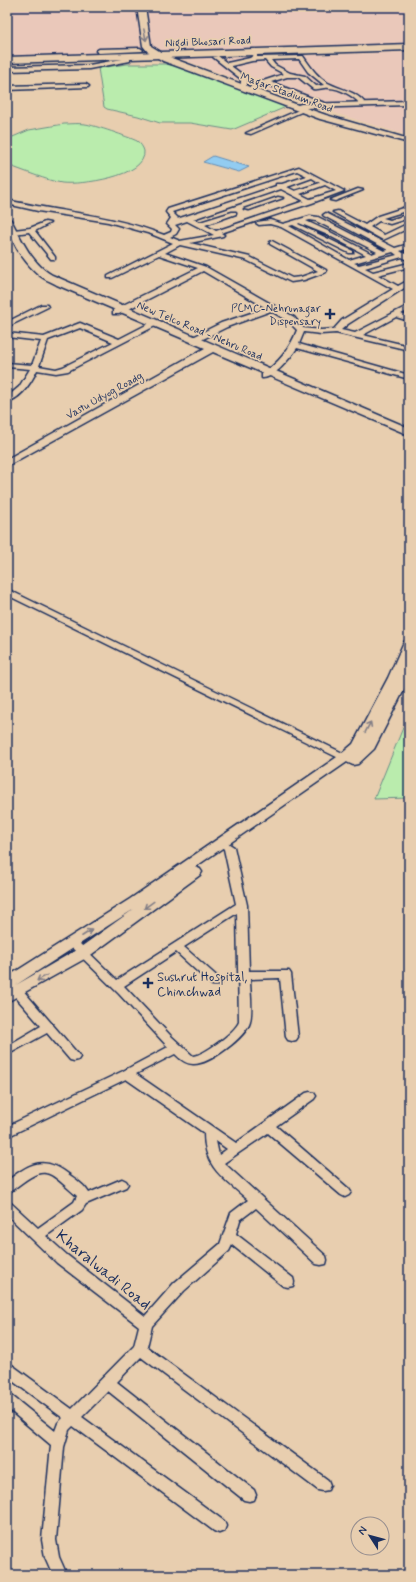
<svg xmlns="http://www.w3.org/2000/svg" width="416" height="1582" viewBox="0 0 416 1582" font-family="Mynerve,sans-serif">
  <style>
    .built { fill: #eac8ba }
    .green { fill: #baecad; stroke: #6a8e86 }
    .water { fill: #92ccf1; stroke: #628db6 }
    .lines { fill: none; stroke-linecap: round; stroke-linejoin: round }
    .minor-casing { stroke: #1b2f5e; stroke-width: 3 }
    .tertiary-casing { stroke: #1b2f5e; stroke-width: 3 }
    .secondary-casing { stroke: #1b2f5e; stroke-width: 3 }
    .primary-casing { stroke: #1b2f5e; stroke-width: 3 }
    .minor { fill: #e8ceaf; fill-rule: evenodd }
    .tertiary { fill: #e8ceaf; fill-rule: evenodd }
    .secondary { fill: #e8ceaf; fill-rule: evenodd }
    .primary { fill: #e8ceaf; fill-rule: evenodd }
    .oneway { stroke: #827e86 }
    .poi-dot { fill: #1b2f5e; stroke: #e8ceaf; stroke-width: 1.5 }
    .labels { text-anchor: middle; stroke-width: 3.5; stroke-linejoin: round; paint-order: stroke }
    .far-street-label { font-size: 11px; fill: #1b2f5e; stroke: #e8ceaf }
    .far-poi-label { font-size: 11px; fill: #1b2f5e; stroke: #e8ceaf; text-anchor: end }
    .poi-label { font-size: 13px; fill: #1b2f5e; stroke: #e8ceaf; text-anchor: start }
    .near-street-label { font-size: 16px; fill: #1b2f5e; stroke: #e8ceaf }
  </style>
  <rect width="100%" height="100%" fill="#e8ceaf"/>
  <filter id="ink" filterUnits="userSpaceOnUse"><feTurbulence type="fractalNoise" baseFrequency=".025" numOctaves="2"/><feDisplacementMap in="SourceGraphic" scale="8" xChannelSelector="R" yChannelSelector="G"/><feConvolveMatrix kernelMatrix="1 2 1 2 8 2 1 2 1" color-interpolation-filters="sRGB"/></filter>
  <g filter="url(#ink)">
    <path class="built" d="M 7,7 L 409,7 L 409,46 L 163,55 L 7,57 Z
      M 409,52 L 409,136 L 290,99 L 181,59 Z"/>
    <path class="green" d="M 127,64 L 165,64 L 176,66 L 286,107 L 232,130 L 190,123 L 160,123 L 138,116 L 107,109 L 104,107 L 98,68 Z
      M 64,124 C 70,124 78,123 85,124 C 94,125 129,137 137,141 C 140,143 143,147 144,151 C 147,177 80,185 62,183 C 48,181 22,170 7,165 L 7,140 L 8,139 L 29,130 Z
      M 409,713 L 409,798 L 374,799 Z"/>
    <path class="water" d="M 213,156 L 249,167 L 239,172 L 203,162 Z"/>
    <g class="lines">
      <defs>
        <path id="minor" d="M 140,48 L 143,50 L 142,51 L 99,53 L 96,51 L 99,49 Z
          M 255,54 L 257,55 L 257,57 L 303,56 C 310,66 317,77 328,83 C 342,90 356,91 366,104 L 361,105 C 355,97 340,88 329,88 C 324,87 318,90 313,89 L 298,77 L 287,77 L 271,82 L 327,104 L 327,106 L 323,106 L 265,84 L 249,91 L 245,91 L 245,89 L 263,81 L 284,74 L 271,67 L 265,60 L 252,61 L 231,66 L 247,78 L 247,85 L 244,87 L 241,85 L 241,79 L 213,57 L 218,56 L 227,63 L 250,58 ZM 299,59 L 308,72 L 324,85 L 316,86 L 305,76 L 290,73 L 275,65 L 271,60 Z
          M 128,58 L 130,59 L 130,61 L 89,69 L 7,71 L 7,67 L 89,65 Z
          M 86,84 L 89,86 L 88,87 L 7,90 L 7,86 Z
          M 301,109 L 306,110 L 251,134 L 246,133 Z
          M 299,167 L 344,191 L 312,203 L 221,233 L 224,235 L 223,236 L 190,243 L 250,257 L 292,278 L 301,277 L 318,271 L 270,244 L 270,242 L 272,241 L 326,270 L 326,272 L 304,280 L 291,282 L 246,260 L 180,245 L 165,253 L 206,267 L 294,317 L 303,328 L 321,330 L 334,329 L 342,320 L 393,289 L 281,227 L 270,224 L 259,225 L 256,223 L 257,222 L 270,220 L 283,224 L 310,216 L 318,217 L 384,251 L 388,250 L 324,216 L 323,215 L 326,213 L 395,248 L 409,244 L 409,248 L 400,251 L 403,253 L 408,253 L 409,261 L 402,257 L 365,268 L 373,272 L 409,263 L 409,267 L 378,275 L 398,286 L 409,280 L 409,285 L 348,324 L 341,330 L 355,333 L 409,305 L 409,310 L 401,314 L 409,317 L 409,321 L 396,317 L 363,335 L 409,346 L 409,350 L 336,333 L 321,334 L 304,332 L 299,344 L 409,375 L 409,379 L 297,348 C 291,357 274,379 262,378 L 262,374 C 279,363 290,349 297,330 L 288,321 L 271,311 L 227,327 L 197,342 L 191,342 L 191,338 L 221,323 L 266,308 L 203,271 L 119,314 L 113,314 L 113,310 L 198,268 L 159,255 L 112,278 L 108,278 L 108,276 L 173,243 L 151,234 L 108,222 L 38,211 L 7,204 L 7,200 C 60,212 113,215 164,235 L 171,232 L 172,229 L 167,224 L 171,218 L 166,212 L 168,209 ZM 297,171 L 307,176 L 282,184 L 276,184 L 276,186 L 177,219 L 178,218 L 172,212 ZM 312,178 L 320,183 L 295,191 L 287,187 ZM 325,185 L 336,191 L 310,199 L 300,194 ZM 281,189 L 304,201 L 216,231 L 205,225 L 236,214 L 236,212 L 232,212 L 200,222 L 193,219 ZM 310,220 L 316,221 L 377,252 L 372,254 L 332,233 L 306,221 ZM 187,221 L 214,235 L 180,241 L 170,237 L 176,234 L 179,229 L 175,225 ZM 298,224 L 299,223 L 328,235 L 366,255 L 349,260 L 289,226 L 293,225 L 349,253 L 353,253 L 353,251 ZM 393,252 L 397,255 L 359,265 L 354,263 Z
          M 358,189 L 363,190 L 335,201 L 330,200 Z
          M 278,197 L 283,198 L 249,210 L 244,209 Z
          M 409,206 L 409,210 L 383,218 L 390,220 L 409,214 L 409,218 L 390,224 L 379,221 L 370,227 L 384,235 L 409,223 L 409,228 L 383,240 L 333,212 L 338,211 L 365,225 L 378,216 Z
          M 45,222 L 50,223 L 35,231 L 55,257 L 55,259 L 51,259 L 29,232 L 14,234 L 11,232 L 14,230 L 30,228 Z
          M 41,305 L 47,305 L 48,307 L 7,327 L 7,322 Z
          M 152,322 L 155,322 L 159,324 L 68,371 L 56,373 L 37,370 C 31,383 21,398 7,402 L 7,397 L 19,387 L 30,369 L 7,367 L 7,363 L 32,365 L 41,341 L 7,337 L 7,333 L 44,337 L 80,323 L 119,339 ZM 80,328 L 113,342 L 63,367 L 56,369 L 39,366 L 48,340 Z
          M 7,589 L 355,759 L 357,761 L 352,764 L 349,763 L 7,595 Z
          M 223,840 L 234,847 L 247,905 L 249,971 L 289,971 L 291,974 L 298,1037 L 296,1040 L 292,1041 L 288,1040 L 286,1037 L 280,978 L 250,979 C 250,992 253,1009 250,1022 C 246,1037 209,1065 193,1064 C 186,1064 180,1059 175,1054 L 136,1074 L 236,1143 L 306,1093 L 310,1092 L 314,1093 L 316,1096 L 314,1099 L 276,1126 L 349,1189 L 351,1192 L 349,1195 L 345,1197 L 341,1195 L 268,1133 L 224,1163 L 326,1256 L 327,1260 L 326,1264 L 321,1265 L 316,1264 L 256,1208 L 240,1220 L 236,1234 L 293,1278 L 294,1282 L 293,1286 L 288,1287 L 283,1286 L 232,1245 L 229,1251 L 184,1291 L 152,1326 L 147,1347 L 328,1480 L 330,1485 L 328,1490 L 323,1491 L 318,1490 L 141,1357 L 117,1382 L 254,1490 L 256,1495 L 254,1500 L 249,1501 L 244,1500 L 108,1391 L 82,1417 L 224,1521 L 226,1526 L 224,1531 L 219,1533 L 214,1531 L 73,1426 L 69,1430 L 64,1447 L 56,1540 L 59,1557 L 67,1575 L 53,1575 L 45,1557 L 42,1540 L 51,1445 L 7,1408 L 7,1394 L 12,1396 L 55,1431 L 58,1423 L 63,1418 L 7,1377 L 7,1363 L 12,1365 L 72,1409 L 134,1346 L 139,1326 L 57,1263 L 7,1215 L 7,1202 L 11,1203 L 38,1228 L 74,1202 L 77,1196 C 45,1168 46,1164 11,1191 L 7,1193 L 7,1181 C 31,1162 45,1155 71,1176 C 77,1180 85,1186 89,1193 L 122,1179 L 126,1181 L 128,1184 L 126,1187 L 86,1204 L 82,1210 L 46,1236 L 67,1255 L 145,1316 L 174,1283 L 220,1244 L 231,1213 L 248,1200 C 224,1178 204,1168 204,1133 L 126,1079 L 15,1133 L 11,1135 L 7,1133 L 7,1121 L 12,1124 L 123,1071 L 168,1047 L 119,994 L 67,943 L 68,940 L 76,940 L 117,980 L 236,904 L 224,849 L 218,843 ZM 237,913 L 239,1022 C 235,1032 204,1055 193,1056 L 170,1035 L 124,986 L 176,952 L 212,985 L 220,985 L 222,982 L 220,979 L 184,947 ZM 216,1141 L 227,1149 L 219,1155 Z
          M 17,987 L 21,988 L 78,1054 L 80,1057 L 78,1060 L 74,1061 L 70,1060 L 47,1033 L 7,1055 L 7,1046 L 41,1026 L 13,994 L 11,991 L 13,988 Z"/>
        <path id="tertiary" d="M 163,57 L 169,57 L 298,105 L 301,104 L 409,101 L 409,105 L 306,108 L 326,115 L 409,139 L 409,143 L 320,119 L 163,61 Z
          M 7,217 L 11,220 C 22,240 31,263 52,275 L 409,428 L 409,435 L 213,352 L 7,466 L 7,459 L 205,348 L 57,285 C 50,281 43,279 38,274 C 23,261 7,237 7,217 Z
          M 409,640 L 409,658 L 406,665 L 409,664 L 409,680 L 374,749 L 358,764 L 353,765 L 347,762 L 195,867 L 200,869 L 202,872 L 200,875 L 88,957 L 7,1002 L 7,990 L 11,988 L 7,989 L 7,977 L 130,899 L 340,755 L 353,744 L 388,678 L 403,644 L 405,641 ZM 134,909 L 78,949 L 16,985 Z"/>
        <path id="secondary" d="M 137,7 L 145,7 L 151,46 L 169,57 L 169,61 L 163,61 L 148,52 L 143,46 Z"/>
        <path id="primary" d="M 409,44 L 409,50 L 7,63 L 7,57 Z"/>
      </defs>
      <use href="#minor" class="minor-casing"/>
      <use href="#tertiary" class="tertiary-casing"/>
      <use href="#secondary" class="secondary-casing"/>
      <use href="#primary" class="primary-casing"/>
      <use href="#minor" class="minor"/>
      <use href="#tertiary" class="tertiary"/>
      <use href="#secondary" class="secondary"/>
      <use href="#primary" class="primary"/>
    </g>
    <defs><path id="oneway-shaft" d="M-6 0H5M1.5-3L5.5 0L1.5 3" fill="none" stroke-width="1.6" stroke-linecap="round" stroke-linejoin="round"/></defs>
    <g class="oneway">
      <use href="#oneway-shaft" transform="translate(145 35) rotate(79)"/>
      <use href="#oneway-shaft" transform="translate(368 727) rotate(-62)"/>
      <use href="#oneway-shaft" transform="translate(149 905) rotate(144)"/>
      <use href="#oneway-shaft" transform="translate(87 933) rotate(-33)"/>
      <use href="#oneway-shaft" transform="translate(42 978) rotate(151)"/>
    </g>
  </g>
  <g class="poi-dot">
    <path d="M328 308h4v4h4v4h-4v4h-4v-4h-4v-4h4z"/>
    <path d="M146 977h4v4h4v4h-4v4h-4v-4h-4v-4h4z"/>
  </g>
  <g class="labels">
    <g class="far-street-label">
      <text transform="translate(208 41) rotate(-2)" y="4">Nigdi Bhosari Road</text>
      <text transform="translate(287 92) rotate(20)" y="4">Magar Stadium Road</text>
      <text transform="translate(200 330) rotate(23)" y="4">New Telco Road - Nehru Road</text>
      <text transform="translate(104 395) rotate(-29)" y="4">Vastu Udyog Roadg</text>
    </g>
    <g class="far-poi-label">
      <text x="321" y="312">PCMC-Nehrunagar<tspan x="321" dy="13">Dispensary</tspan></text>
    </g>
    <g class="poi-label">
      <text x="157" y="981">Sushrut Hospital,<tspan x="157" dy="15">Chinchwad</tspan></text>
    </g>
    <g class="near-street-label">
      <text transform="translate(104 1269) rotate(39)" y="6">Kharalwadi Road</text>
    </g>
  </g>
  <rect width="416" height="1582" fill="none" stroke="#e8ceaf" stroke-width="24"/>
  <rect x="12" y="12" width="392" height="1558" fill="none" stroke="#1b2f5e" stroke-width="1.5" filter="url(#ink)"/>
  <g transform="translate(370 1536) rotate(306)"><circle r="19" fill="#e8ceaf" stroke="#968e8f"/>
  <path d="M0-3L7 15L0 10L-7 15Z" fill="#1b2f5e"/>
  <text y="-6" font-size="11" font-weight="bold" text-anchor="middle" fill="#1b2f5e">N</text>
  </g>
</svg>
